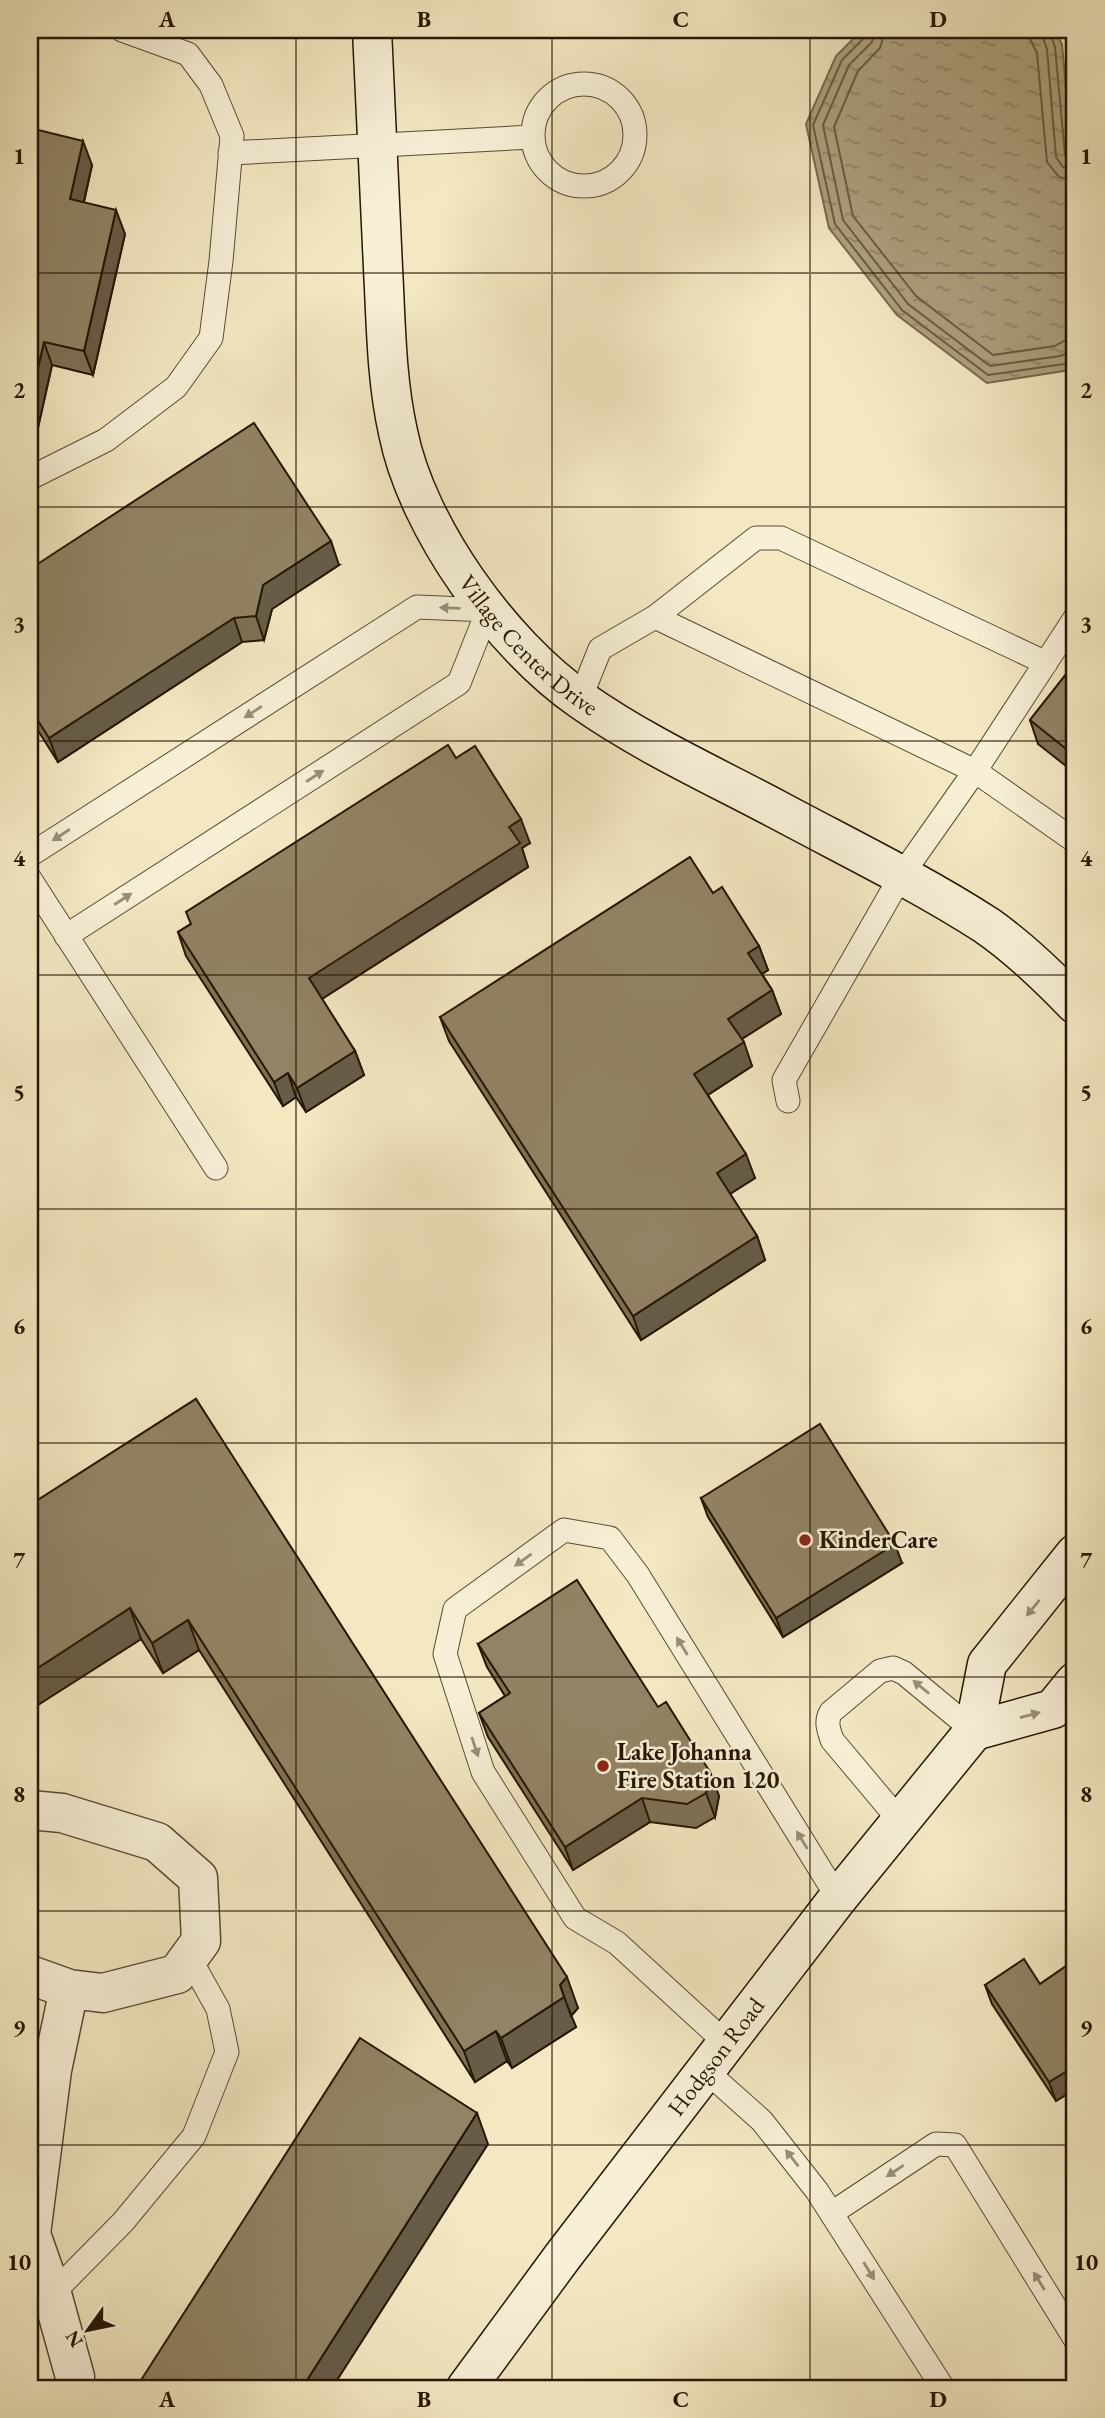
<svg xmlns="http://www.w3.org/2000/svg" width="1105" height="2418" viewBox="0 0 1105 2418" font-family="'EB Garamond',serif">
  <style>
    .water { fill: url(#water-ripples); stroke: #78694d; stroke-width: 2 }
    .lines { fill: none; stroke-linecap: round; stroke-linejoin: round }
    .shore { stroke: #6a5c40; stroke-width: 2 }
    .lane-casing { stroke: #5a4a31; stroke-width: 25 }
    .street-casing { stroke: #5a4a31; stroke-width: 41 }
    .secondary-casing { stroke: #271601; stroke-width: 41 }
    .lane { stroke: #f7f0d7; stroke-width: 23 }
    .street { stroke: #f7f0d7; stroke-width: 38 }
    .secondary { stroke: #f7f0d7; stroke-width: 38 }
    .wall { fill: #7d7157; stroke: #271601; stroke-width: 2 }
    .shaded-wall { fill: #665c47; stroke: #271601; stroke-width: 2 }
    .building { fill: #918365; stroke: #271601; stroke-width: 2 }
    .oneway { fill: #998e77 }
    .grid { fill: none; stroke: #271601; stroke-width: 2; stroke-opacity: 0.55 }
    .poi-dot { fill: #8f2418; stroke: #f7f0d7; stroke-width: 2.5 }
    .labels { text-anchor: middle; stroke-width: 5; stroke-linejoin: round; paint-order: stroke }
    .street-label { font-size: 24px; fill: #271601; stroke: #f7f0d7 }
    .poi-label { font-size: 24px; font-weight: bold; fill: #271601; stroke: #f7f0d7; text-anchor: start }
    .neatline { fill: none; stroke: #271601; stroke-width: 2.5 }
    .grid-label { font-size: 23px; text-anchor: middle; font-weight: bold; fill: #271601 }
  </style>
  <defs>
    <pattern id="water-ripples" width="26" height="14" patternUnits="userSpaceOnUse" patternTransform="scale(1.75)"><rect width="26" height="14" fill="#aea180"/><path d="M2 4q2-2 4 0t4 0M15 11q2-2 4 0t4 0" fill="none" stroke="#8e8266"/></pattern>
  </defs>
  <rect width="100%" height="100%" fill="#f3e8c2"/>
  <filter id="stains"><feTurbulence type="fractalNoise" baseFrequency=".00286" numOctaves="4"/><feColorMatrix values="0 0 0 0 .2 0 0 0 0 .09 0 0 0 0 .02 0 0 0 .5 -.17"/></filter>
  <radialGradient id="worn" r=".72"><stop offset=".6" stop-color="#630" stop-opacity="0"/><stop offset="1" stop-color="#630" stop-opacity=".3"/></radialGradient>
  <path class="water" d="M 862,30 L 1054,30 L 1062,44 L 1075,193 L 1075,361 L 1070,370 L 987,383 L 897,315 L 829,228 L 806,124 L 836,56 Z"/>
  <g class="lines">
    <path class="shore" d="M 866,30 L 865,37 L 842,60 L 813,125 L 835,224 L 902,310 L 988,375 L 1064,364 L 1075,359
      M 875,30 L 872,42 L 849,65 L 823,125 L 843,220 L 908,304 L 990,366 L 1060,356 L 1075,350
      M 885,30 L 880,48 L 858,71 L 834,127 L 853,216 L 916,296 L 993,355 L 1055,346 L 1064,341 L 1075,340
      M 1029,30 L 1030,39 L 1037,53 L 1047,162 L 1059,177 L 1075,181
      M 1040,30 L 1047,49 L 1056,157 L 1063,167 L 1075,171
      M 1049,30 L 1055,47 L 1065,155 L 1069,161 L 1075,162"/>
    <defs>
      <path id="lane" d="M533 135a51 51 0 1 1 102 0a51 51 0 1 1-102 0Z
        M 230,153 L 532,137
        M 30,478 L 106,440 L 176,387 L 211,338 L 221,261 L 232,136 L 211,85 L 188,54 L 122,30
        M 655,617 L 756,538 L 781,538 L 1046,663
        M 580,699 L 600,649 L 655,617 L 975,771 L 1075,841
        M 30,855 L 417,607 L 488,610 L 459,683 L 66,936
        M 30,879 L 216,1168
        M 788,1101 L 784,1080 L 901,876 L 975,771 L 1075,618
        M 900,1821 L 832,1740 C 829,1730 825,1722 831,1712 L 880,1671 L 893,1668 L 904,1673 L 974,1731
        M 726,2043 L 617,1943 L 575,1918 L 483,1772 L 445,1654 L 455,1609 L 564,1530 L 610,1538 L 638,1575 L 838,1898
        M 706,2071 L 762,2121 L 817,2191 L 943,2388
        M 832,2213 L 936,2144 L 955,2145 L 1075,2339
        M 52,2294 L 123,2222 L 194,2136 L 227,2052 L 218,2009 L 189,1957"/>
      <path id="street" d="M 30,1810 L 62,1813 L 157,1842 L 198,1878 L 201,1941 L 177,1974 L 103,1993 L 69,1989 L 30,1975
        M 69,1989 L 52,2070 L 31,2234 L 52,2294 L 75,2377 L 75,2388"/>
      <g id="secondary">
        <path id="s1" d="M 372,30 C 376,109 380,188 383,268 C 386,323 386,378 398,432 C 417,528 502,645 581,700 C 642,743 712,775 778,810 C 847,847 919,882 986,925 C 1018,947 1048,976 1075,1004"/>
        <path d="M 974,1731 L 1053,1709 L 1075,1682"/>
        <path id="s2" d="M 466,2388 L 563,2256 L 838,1898 L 974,1731 L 987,1664 L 1075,1554"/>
      </g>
    </defs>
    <use href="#lane" class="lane-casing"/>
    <use href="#street" class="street-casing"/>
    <use href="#secondary" class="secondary-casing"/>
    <use href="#lane" class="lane"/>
    <use href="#street" class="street"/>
    <use href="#secondary" class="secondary"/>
  </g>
  <path class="wall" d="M 30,128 L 92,165 L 84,202 L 125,234 L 93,375 L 52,365 L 37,432 L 30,430 Z
    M 339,565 L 272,609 L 264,640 L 242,642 L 58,762 L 30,718 L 30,569 Z
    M 1075,663 L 1075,773 L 1038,744 L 1030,720 Z
    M 456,758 L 530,843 L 522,848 L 528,867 L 322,999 L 355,1051 L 364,1075 L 306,1112 L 296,1097 L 283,1106 L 186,956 L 178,932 Z
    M 759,946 L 768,970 L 762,974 L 772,990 L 781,1014 L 742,1039 L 752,1066 L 708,1095 L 755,1178 L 730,1194 L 757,1236 L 765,1260 L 641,1340 L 449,1041 L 440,1017 Z
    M 196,1399 L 578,2008 L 571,2016 L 576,2027 L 512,2068 L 507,2061 L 475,2082 L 199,1650 L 163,1673 L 141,1639 L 30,1710 L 30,1505 Z
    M 701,1498 L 902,1563 L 783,1637 L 708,1517 Z
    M 478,1644 L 658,1707 L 710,1772 L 719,1796 L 715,1817 L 696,1828 L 650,1822 L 573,1870 L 488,1737 L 479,1713 L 505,1696 L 487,1667 Z
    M 1075,1901 L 1075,1922 L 1069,1905 Z
    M 1075,1960 L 1075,2089 L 1056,2101 L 992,2004 L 985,1985 L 1040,1984 Z"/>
  <path class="shaded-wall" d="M 83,141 L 92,165 L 79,223 L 70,199 Z
    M 116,210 L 125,234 L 93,375 L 84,351 Z
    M 44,342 L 52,365 L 37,432 L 30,412 L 30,402 Z
    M 331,541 L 339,565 L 272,609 L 264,640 L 256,616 L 263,585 Z
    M 234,618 L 242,642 L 58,762 L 49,738 Z
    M 521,819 L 530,843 L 522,848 L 528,867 L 317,1002 L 309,978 L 509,827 Z
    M 759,946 L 768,970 L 757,977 L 748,953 Z
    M 772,990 L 781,1014 L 737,1042 L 728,1019 Z
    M 744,1042 L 752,1066 L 703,1098 L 694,1074 Z
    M 355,1051 L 364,1075 L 306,1112 L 297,1088 Z
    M 288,1073 L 296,1097 L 283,1106 L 274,1082 Z
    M 746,1154 L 755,1178 L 725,1197 L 717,1173 Z
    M 757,1236 L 765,1260 L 641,1340 L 633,1316 Z
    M 895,1544 L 902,1563 L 783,1637 L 776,1618 Z
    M 130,1608 L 141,1639 L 30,1710 L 30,1673 Z
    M 188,1620 L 199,1650 L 163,1673 L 152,1643 Z
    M 710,1772 L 719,1796 L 715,1817 L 706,1793 Z
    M 642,1798 L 650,1822 L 573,1870 L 565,1847 Z
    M 567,1977 L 578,2008 L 571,2016 L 560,1985 Z
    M 564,1997 L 576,2027 L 512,2068 L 501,2038 Z
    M 496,2031 L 507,2061 L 475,2082 L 464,2051 Z
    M 1075,2066 L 1075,2089 L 1056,2101 L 1049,2082 Z
    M 477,2113 L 488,2144 L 332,2388 L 302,2388 Z"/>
  <path class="building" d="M 30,128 L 83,141 L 70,199 L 116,210 L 84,351 L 44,342 L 30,402 Z
    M 254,423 L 331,541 L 263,585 L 256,616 L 234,618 L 49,738 L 30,708 L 30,569 Z
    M 1075,663 L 1075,756 L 1030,720 Z
    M 448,745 L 456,758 L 475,746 L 521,819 L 509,827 L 520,843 L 309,978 L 355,1051 L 297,1088 L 288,1073 L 274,1082 L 178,932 L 191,924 L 186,912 Z
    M 690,857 L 713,893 L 722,887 L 759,946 L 748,953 L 772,990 L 728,1019 L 744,1042 L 694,1074 L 746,1154 L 717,1173 L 757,1236 L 633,1316 L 440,1017 Z
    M 196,1399 L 567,1977 L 560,1985 L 564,1997 L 501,2038 L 496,2031 L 464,2051 L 188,1620 L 152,1643 L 130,1608 L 30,1673 L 30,1505 Z
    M 820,1424 L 895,1544 L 776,1618 L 701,1498 Z
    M 577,1580 L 658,1707 L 666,1702 L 710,1772 L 706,1793 L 687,1804 L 642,1798 L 565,1847 L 479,1713 L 510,1693 L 478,1644 Z
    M 1075,1901 L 1075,1914 L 1069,1905 Z
    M 1024,1959 L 1040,1984 L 1075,1960 L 1075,2066 L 1049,2082 L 985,1985 Z
    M 360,2038 L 477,2113 L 302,2388 L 136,2388 Z"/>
  <defs><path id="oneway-solid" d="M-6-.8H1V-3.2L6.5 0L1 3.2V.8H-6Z" transform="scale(1.75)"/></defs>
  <g class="oneway">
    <use href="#oneway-solid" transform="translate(450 608) rotate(-178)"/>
    <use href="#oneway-solid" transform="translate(253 712) rotate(147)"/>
    <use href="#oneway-solid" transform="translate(315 776) rotate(-33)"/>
    <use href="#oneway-solid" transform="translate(61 835) rotate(147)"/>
    <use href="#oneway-solid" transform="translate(123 899) rotate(-33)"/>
    <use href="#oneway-solid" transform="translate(523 1560) rotate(144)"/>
    <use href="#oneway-solid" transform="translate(1033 1608) rotate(129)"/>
    <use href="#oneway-solid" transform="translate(682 1646) rotate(-122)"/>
    <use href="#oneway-solid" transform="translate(921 1687) rotate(-141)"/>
    <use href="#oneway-solid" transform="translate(1030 1715) rotate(-15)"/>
    <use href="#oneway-solid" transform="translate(475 1747) rotate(72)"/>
    <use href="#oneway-solid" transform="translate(802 1840) rotate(-122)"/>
    <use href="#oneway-solid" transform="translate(792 2158) rotate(-128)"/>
    <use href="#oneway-solid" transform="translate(895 2171) rotate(146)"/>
    <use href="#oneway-solid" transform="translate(869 2271) rotate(58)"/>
    <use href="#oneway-solid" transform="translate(1039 2281) rotate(-122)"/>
  </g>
  <path class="grid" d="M 296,30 L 296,2388M 552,30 L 552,2388M 810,30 L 810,2388M 30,273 L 1075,273M 30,507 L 1075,507M 30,741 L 1075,741M 30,975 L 1075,975M 30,1209 L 1075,1209M 30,1443 L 1075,1443M 30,1677 L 1075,1677M 30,1911 L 1075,1911M 30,2145 L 1075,2145"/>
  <g class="poi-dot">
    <circle cx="805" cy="1540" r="7"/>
    <circle cx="603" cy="1766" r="7"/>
  </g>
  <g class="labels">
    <g class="street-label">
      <text dy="8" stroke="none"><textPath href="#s1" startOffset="658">Village Center Drive</textPath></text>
      <text dy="8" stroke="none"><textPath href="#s2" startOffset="415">Hodgson Road</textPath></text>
    </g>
    <g class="poi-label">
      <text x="819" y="1548">KinderCare</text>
      <text x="617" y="1760">Lake Johanna<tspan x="617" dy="28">Fire Station 120</tspan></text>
    </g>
  </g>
  <rect width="1105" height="2418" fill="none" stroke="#f3e8c2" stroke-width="77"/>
  <g transform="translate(88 2330) rotate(237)" stroke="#f7f0d7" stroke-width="5" paint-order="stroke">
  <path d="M0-5L12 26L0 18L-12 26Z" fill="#271601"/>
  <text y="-10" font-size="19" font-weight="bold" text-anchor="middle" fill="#271601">N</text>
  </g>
  <rect x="38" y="38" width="1028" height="2342" class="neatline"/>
  <g class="grid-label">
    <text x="167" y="27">A</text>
    <text x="424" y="27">B</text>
    <text x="681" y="27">C</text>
    <text x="938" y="27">D</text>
    <text x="19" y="164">1</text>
    <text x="1086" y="164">1</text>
    <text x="19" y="398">2</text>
    <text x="1086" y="398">2</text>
    <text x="19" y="632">3</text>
    <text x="1086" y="632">3</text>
    <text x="19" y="866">4</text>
    <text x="1086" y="866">4</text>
    <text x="19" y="1100">5</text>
    <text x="1086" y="1100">5</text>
    <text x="19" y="1334">6</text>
    <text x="1086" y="1334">6</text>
    <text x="19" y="1568">7</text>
    <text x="1086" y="1568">7</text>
    <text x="19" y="1802">8</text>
    <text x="1086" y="1802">8</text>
    <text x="19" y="2036">9</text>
    <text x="1086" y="2036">9</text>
    <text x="19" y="2270">10</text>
    <text x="1086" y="2270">10</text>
    <text x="167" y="2407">A</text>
    <text x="424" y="2407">B</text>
    <text x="681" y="2407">C</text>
    <text x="938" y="2407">D</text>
  </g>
  <rect width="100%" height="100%" filter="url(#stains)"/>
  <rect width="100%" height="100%" fill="url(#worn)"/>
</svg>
